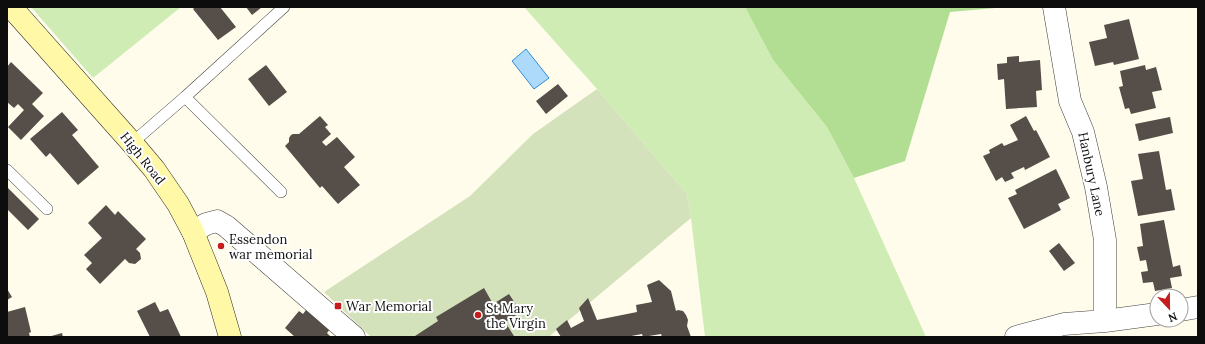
<svg xmlns="http://www.w3.org/2000/svg" width="1205" height="344" viewBox="0 0 1205 344" font-family="Lora,serif">
  <style>
    .green { fill: #ceecb3 }
    .forest { fill: #b1de92 }
    .cemetery { fill: #d4e2bc }
    .water { fill: #addafa; stroke: #2f8dd6 }
    .building { fill: #564e48 }
    .lines { fill: none; stroke-linecap: round; stroke-linejoin: round }
    .service-casing { stroke: #404040; stroke-width: 12 }
    .minor-casing { stroke: #404040; stroke-width: 23 }
    .secondary-casing { stroke: #2f2f2f; stroke-width: 23 }
    .service { stroke: #fff; stroke-width: 11 }
    .minor { stroke: #fff; stroke-width: 22 }
    .secondary { stroke: #fff9a7; stroke-width: 22 }
    .poi-dot { fill: #c61c1d; stroke: #fff; stroke-width: 1.5 }
    .labels { text-anchor: middle; stroke-width: 4; stroke-linejoin: round; paint-order: stroke }
    .street-label { font-size: 13px; fill: #0d0d0d; stroke: #fff }
    .poi-label { font-size: 13px; fill: #0d0d0d; stroke: #fff; text-anchor: start }
  </style>
  <rect width="100%" height="100%" fill="#fffcec"/>
  <path class="green" d="M 31,7 L 181,7 L 93,78 Z
    M 524,7 L 745,7 L 773,60 L 827,127 L 854,178 L 926,337 L 705,337 L 691,218 L 687,194 L 597,89 Z"/>
  <path class="forest" d="M 745,7 L 1007,7 L 950,12 L 905,161 L 854,178 L 827,127 L 773,60 Z"/>
  <path class="cemetery" d="M 597,89 L 687,194 L 691,218 L 551,335 L 551,337 L 371,337 L 324,292 L 470,196 L 533,134 Z"/>
  <path class="water" d="M 526,49 L 549,78 L 534,89 L 512,61 Z"/>
  <path class="building" d="M 195,7 L 220,7 L 236,27 L 218,40 L 193,9 Z
    M 246,7 L 262,7 L 252,15 Z
    M 1129,19 L 1139,59 L 1114,65 L 1113,62 L 1095,66 L 1089,42 L 1107,38 L 1104,25 Z
    M 1019,56 L 1019,62 L 1040,60 L 1042,90 L 1036,91 L 1037,107 L 1006,109 L 1004,79 L 998,80 L 997,64 L 1007,63 L 1007,57 Z
    M 11,62 L 43,93 L 32,104 L 44,116 L 21,140 L 8,127 L 24,110 L 18,104 L 14,108 L 7,102 L 7,67 Z
    M 266,65 L 287,92 L 269,106 L 248,79 Z
    M 1145,65 L 1146,70 L 1156,67 L 1162,90 L 1152,92 L 1156,108 L 1131,114 L 1129,108 L 1125,109 L 1119,87 L 1123,86 L 1120,71 Z
    M 558,84 L 568,96 L 546,114 L 536,101 Z
    M 62,112 L 78,130 L 72,135 L 99,167 L 78,185 L 50,153 L 46,157 L 30,139 Z
    M 320,116 L 328,125 L 325,127 L 331,134 L 322,142 L 326,146 L 337,137 L 355,157 L 344,167 L 360,185 L 338,204 L 322,186 L 320,188 L 285,146 L 289,142 L 289,138 L 291,135 L 293,134 L 299,134 Z
    M 1026,116 L 1034,131 L 1036,130 L 1050,157 L 1025,170 L 1024,167 L 1011,173 L 1014,178 L 1005,182 L 1002,177 L 996,181 L 983,156 L 990,153 L 989,150 L 1002,143 L 1004,146 L 1018,140 L 1010,125 Z
    M 1170,117 L 1173,133 L 1139,141 L 1135,124 Z
    M 1159,151 L 1166,190 L 1171,189 L 1175,210 L 1138,216 L 1131,181 L 1143,179 L 1138,154 Z
    M 1056,169 L 1070,198 L 1058,204 L 1061,210 L 1024,229 L 1008,198 L 1017,194 L 1015,190 Z
    M 7,187 L 39,219 L 28,230 L 7,209 Z
    M 106,205 L 115,215 L 118,211 L 146,239 L 136,249 L 140,253 L 141,259 L 135,264 L 129,263 L 125,259 L 100,284 L 86,269 L 92,263 L 84,255 L 102,238 L 88,223 Z
    M 1164,220 L 1173,267 L 1180,265 L 1182,276 L 1170,278 L 1172,288 L 1155,291 L 1153,282 L 1143,283 L 1141,272 L 1148,271 L 1146,260 L 1140,261 L 1137,247 L 1143,246 L 1140,224 Z
    M 1059,243 L 1075,263 L 1064,271 L 1049,251 Z
    M 659,280 L 671,291 L 676,311 L 678,310 L 683,311 L 686,315 L 688,320 L 687,326 L 691,337 L 662,337 L 661,334 L 643,337 L 642,334 L 626,337 L 561,337 L 556,329 L 567,320 L 571,328 L 584,321 L 579,308 L 588,298 L 597,320 L 637,312 L 636,305 L 652,302 L 647,285 Z
    M 484,288 L 493,304 L 509,294 L 521,312 L 505,322 L 514,336 L 415,337 L 415,336 L 438,321 L 436,317 Z
    M 7,289 L 12,297 L 7,300 Z
    M 155,302 L 160,312 L 168,309 L 181,337 L 150,337 L 137,311 Z
    M 25,307 L 31,332 L 29,333 L 30,337 L 7,337 L 7,312 Z
    M 306,310 L 330,329 L 327,333 L 330,336 L 329,337 L 295,337 L 285,328 L 299,311 L 303,314 Z
    M 62,333 L 63,337 L 48,337 Z"/>
  <g class="lines">
    <defs>
      <path id="service" d="M 185,97 L 281,192
        M 132,143 L 185,97 L 284,7
        M 7,170 L 47,209"/>
      <path id="minor" d="M 1054,7 L 1070,101 L 1083,132 L 1096,187 L 1105,240 L 1105,321
        M 193,232 L 206,224 L 217,221 L 226,226 L 354,337
        M 1181,310 L 1198,307
        M 1016,337 L 1064,324 L 1105,321 L 1157,314"/>
      <path id="secondary" d="M 11,7 L 132,143 L 154,169 L 178,204 L 193,232 L 217,292 L 230,337"/>
    </defs>
    <use href="#service" class="service-casing"/>
    <use href="#minor" class="minor-casing"/>
    <use href="#secondary" class="secondary-casing"/>
    <use href="#service" class="service"/>
    <use href="#minor" class="minor"/>
    <use href="#secondary" class="secondary"/>
  </g>
  <g class="poi-dot">
    <circle cx="221" cy="246" r="4"/>
    <rect x="334" y="302" width="8" height="8" rx="2"/>
    <circle cx="478" cy="315" r="4"/>
  </g>
  <g class="labels">
    <g class="street-label">
      <text transform="translate(143 158) rotate(51)" y="5">High Road</text>
      <text transform="translate(1092 174) rotate(78)" y="5">Hanbury Lane</text>
    </g>
    <g class="poi-label">
      <text x="229" y="244">Essendon<tspan x="229" dy="15">war memorial</tspan></text>
      <text x="346" y="311">War Memorial</text>
      <text x="486" y="313">St Mary<tspan x="486" dy="15">the Virgin</tspan></text>
    </g>
  </g>
  <rect width="1205" height="344" fill="none" stroke="#0d0d0d" stroke-width="16"/>
  <g transform="translate(1169 308) rotate(158)"><circle r="19" fill="#ffffff" stroke="#9e9e9e"/>
  <path d="M0-3L7 15L0 10L-7 15Z" fill="#c61c1d"/>
  <text y="-6" font-size="11" font-weight="bold" text-anchor="middle" fill="#0d0d0d">N</text>
  </g>
</svg>
